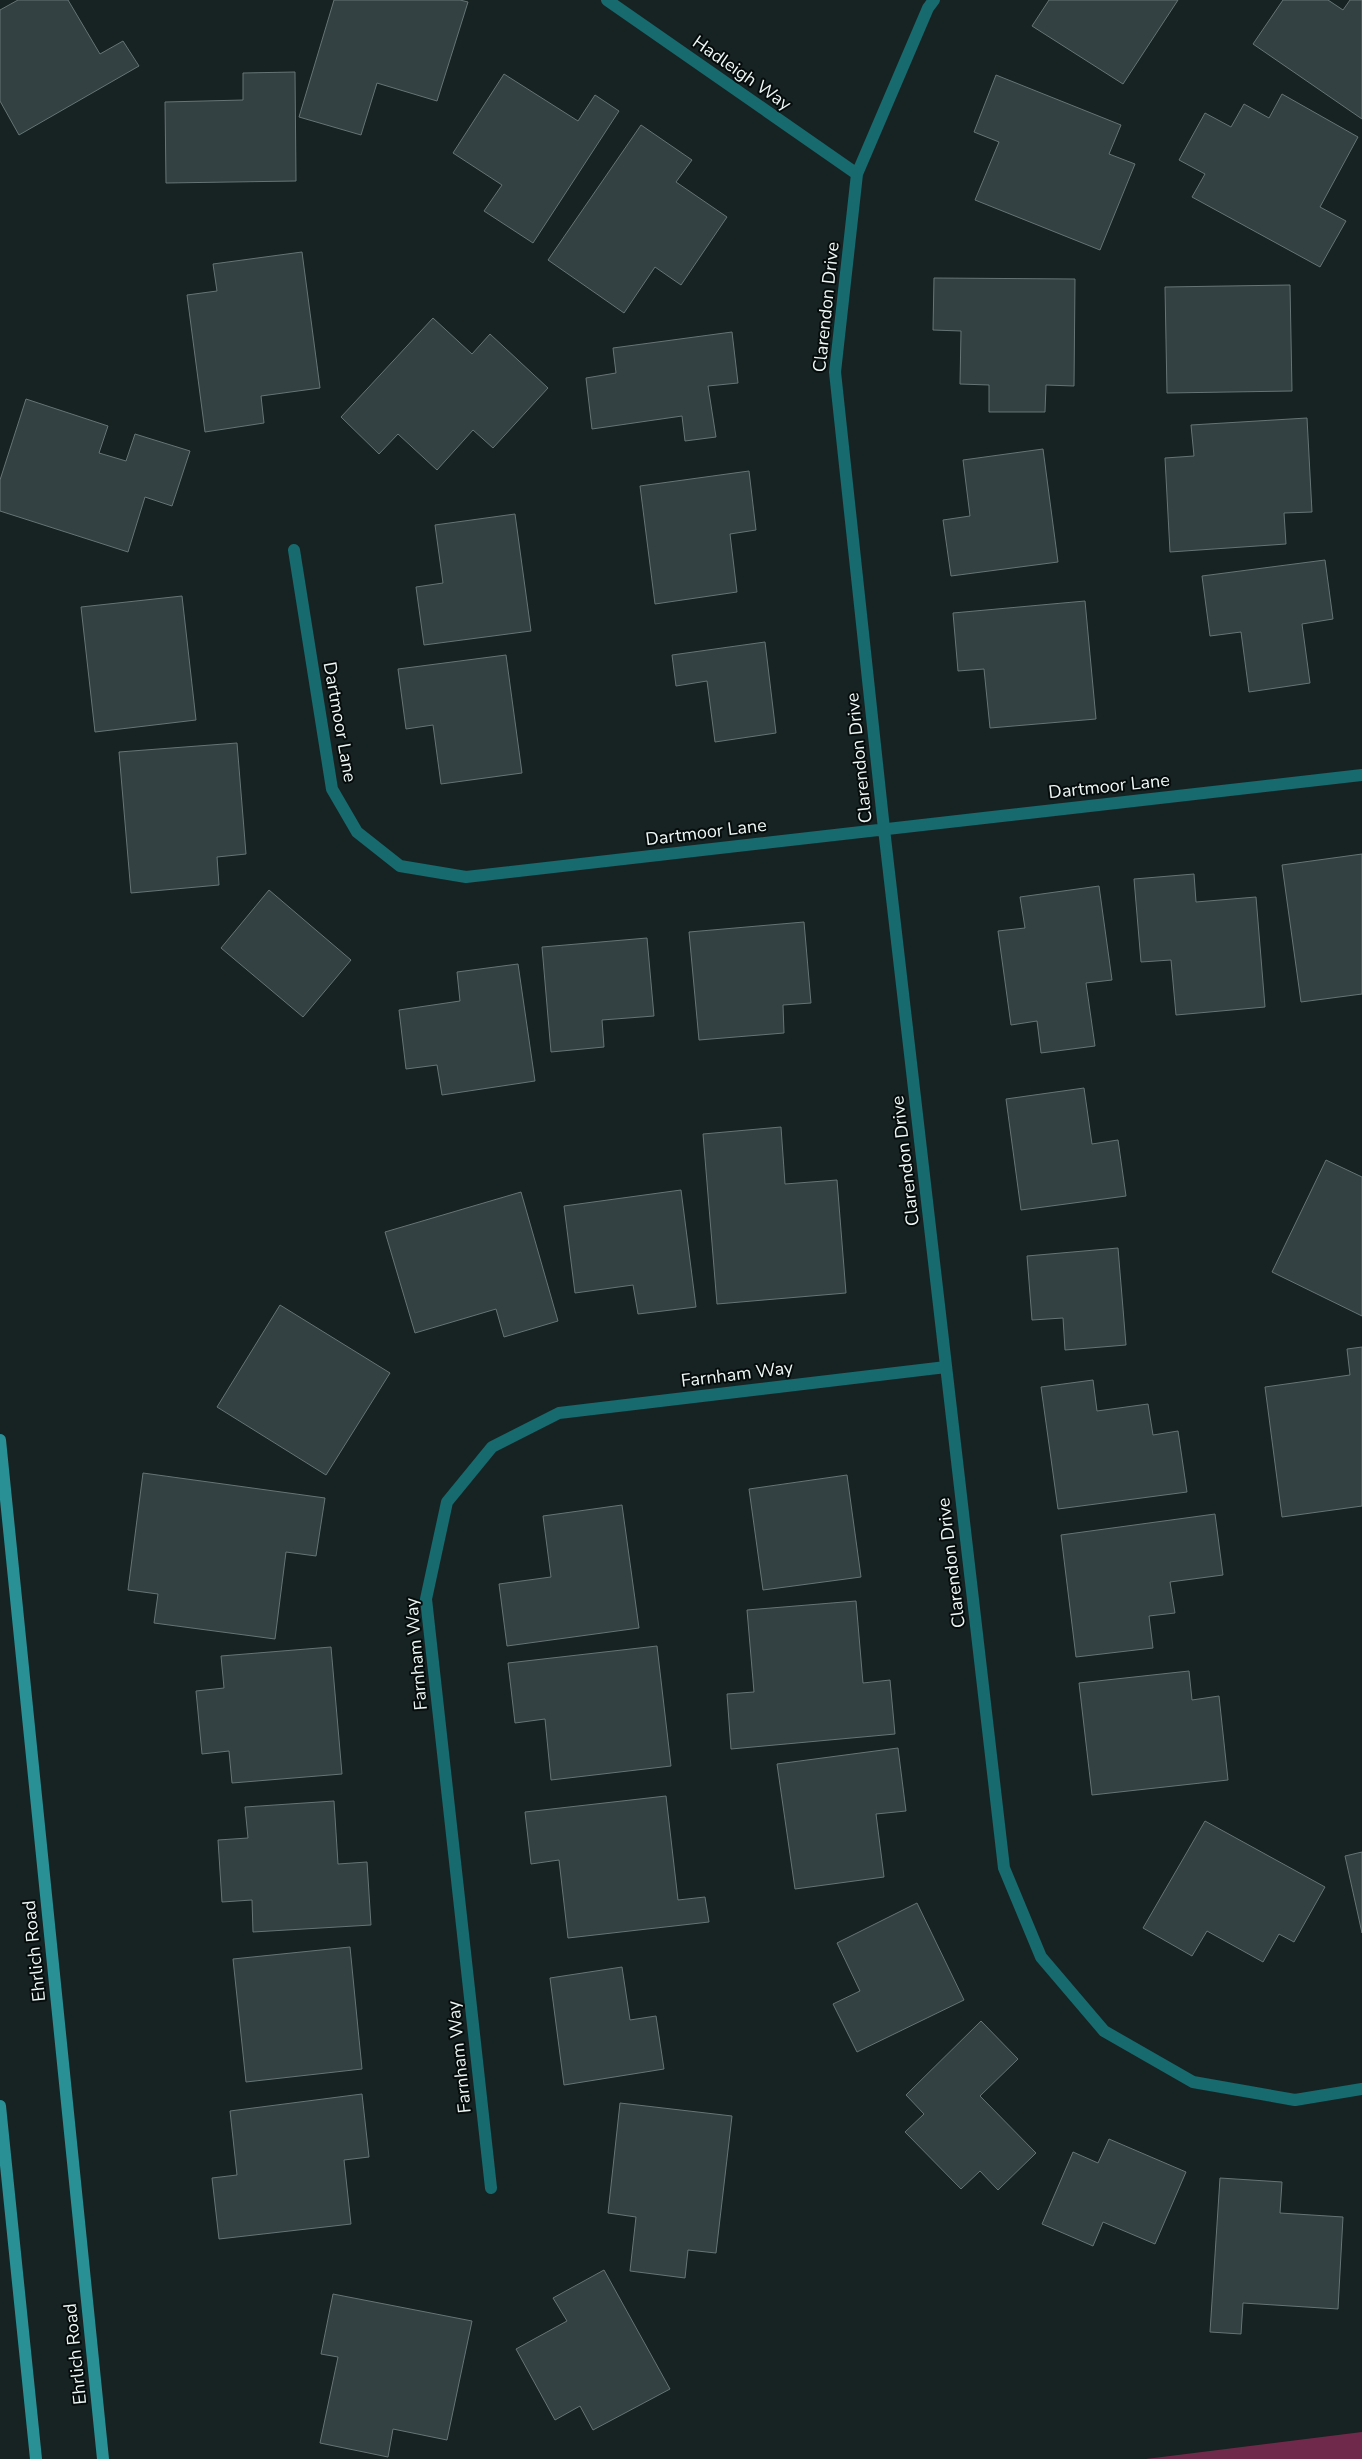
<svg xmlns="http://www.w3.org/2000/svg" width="1362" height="2459" viewBox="0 0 1362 2459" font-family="'Nunito Sans',sans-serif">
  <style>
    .water { fill: #6f294a }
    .building { fill: #344142; stroke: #667475 }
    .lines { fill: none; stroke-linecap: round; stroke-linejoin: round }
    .street { stroke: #176a6e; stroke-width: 12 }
    .secondary { stroke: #299096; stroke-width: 12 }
    .labels { text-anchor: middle; stroke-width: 4; stroke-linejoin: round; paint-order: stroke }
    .street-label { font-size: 18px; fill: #eef6f6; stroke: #060b0b }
  </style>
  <rect width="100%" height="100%" fill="#172323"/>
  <path class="water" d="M 1362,2432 L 1362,2459 L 1146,2459 Z"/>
  <path class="building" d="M 18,0 L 68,0 L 100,54 L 123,41 L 139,66 L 19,135 L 0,101 L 0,10 Z
    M 334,0 L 460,0 L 468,2 L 437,101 L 377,83 L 361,135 L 299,117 Z
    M 1049,0 L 1178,0 L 1123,84 L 1032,26 Z
    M 1283,0 L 1328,0 L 1343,10 L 1350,0 L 1362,0 L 1362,119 L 1253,44 Z
    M 295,72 L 296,181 L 166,183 L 165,102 L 243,100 L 243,73 Z
    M 504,74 L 578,121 L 595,95 L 619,111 L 533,243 L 484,211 L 502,185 L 453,153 Z
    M 996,75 L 1121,125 L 1109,154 L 1135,164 L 1100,250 L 975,200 L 999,142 L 974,132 Z
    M 1282,94 L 1358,137 L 1320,207 L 1346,221 L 1320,267 L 1192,197 L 1205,174 L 1179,160 L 1205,113 L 1231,127 L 1244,104 L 1269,118 Z
    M 641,125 L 692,160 L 676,182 L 727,217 L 681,285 L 655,267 L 624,313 L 548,260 Z
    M 302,252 L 320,388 L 261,396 L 264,423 L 205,432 L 187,295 L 217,291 L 213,264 Z
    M 934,278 L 1075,279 L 1074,386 L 1046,385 L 1045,412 L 989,412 L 989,385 L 960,384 L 961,331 L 933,330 Z
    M 1290,285 L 1292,391 L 1167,393 L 1165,287 Z
    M 433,318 L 472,354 L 490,334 L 548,388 L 493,448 L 473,430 L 437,470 L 398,434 L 379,454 L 341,417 Z
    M 732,332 L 738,383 L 708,386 L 716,437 L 685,441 L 682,416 L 592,429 L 586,378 L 616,373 L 613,348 Z
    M 26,399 L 108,426 L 99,453 L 126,461 L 135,434 L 190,451 L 172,506 L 145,497 L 128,552 L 0,511 L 0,480 Z
    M 1307,418 L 1312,512 L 1284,513 L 1286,544 L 1170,552 L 1165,458 L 1194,456 L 1191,425 Z
    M 1043,449 L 1058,562 L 951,576 L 943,520 L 970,516 L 963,460 Z
    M 749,471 L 756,530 L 730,534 L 737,592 L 655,604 L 640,486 Z
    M 515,514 L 531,631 L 424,645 L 416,587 L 443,583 L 435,525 Z
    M 1325,560 L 1333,619 L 1302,624 L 1310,683 L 1249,692 L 1241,632 L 1210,636 L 1202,576 Z
    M 182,596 L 196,720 L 95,732 L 81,607 Z
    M 1085,601 L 1096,719 L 990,728 L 984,669 L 958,671 L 953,613 Z
    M 765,642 L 776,733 L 715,742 L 707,681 L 676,686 L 672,655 Z
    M 506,655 L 522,773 L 441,784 L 433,725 L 406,729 L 398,669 Z
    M 237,743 L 246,854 L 217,857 L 219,885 L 131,893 L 119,752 Z
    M 1362,854 L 1362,994 L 1301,1002 L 1282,865 Z
    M 1194,874 L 1196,902 L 1256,897 L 1265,1007 L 1176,1015 L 1171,960 L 1141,962 L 1134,879 Z
    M 1099,886 L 1112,980 L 1086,983 L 1095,1046 L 1041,1053 L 1037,1021 L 1011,1025 L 998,931 L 1025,928 L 1020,897 Z
    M 269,890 L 351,960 L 303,1017 L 221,948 Z
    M 804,922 L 811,1003 L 783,1005 L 784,1033 L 699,1040 L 689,932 Z
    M 647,938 L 654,1016 L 602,1020 L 604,1047 L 551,1052 L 542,947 Z
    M 518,964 L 535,1081 L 442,1095 L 437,1065 L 406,1069 L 399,1010 L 460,1001 L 457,972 Z
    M 1084,1088 L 1092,1144 L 1118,1140 L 1126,1196 L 1021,1210 L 1006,1099 Z
    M 781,1127 L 785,1184 L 837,1180 L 846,1293 L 717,1304 L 703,1134 Z
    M 1326,1160 L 1362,1177 L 1362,1316 L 1272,1272 Z
    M 681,1190 L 696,1307 L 638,1314 L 633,1285 L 575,1293 L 564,1206 Z
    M 521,1192 L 558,1321 L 504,1337 L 496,1309 L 415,1333 L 385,1232 Z
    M 1118,1248 L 1126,1345 L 1065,1350 L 1063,1318 L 1032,1320 L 1027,1256 Z
    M 280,1305 L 390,1373 L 326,1475 L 217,1407 Z
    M 1362,1347 L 1362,1506 L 1282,1517 L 1265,1387 L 1350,1375 L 1347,1349 Z
    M 1093,1380 L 1097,1411 L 1148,1404 L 1153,1435 L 1178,1431 L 1187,1492 L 1058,1509 L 1041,1387 Z
    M 143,1473 L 325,1498 L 316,1556 L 286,1552 L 275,1639 L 154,1623 L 158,1594 L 128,1590 Z
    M 847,1475 L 861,1577 L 763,1590 L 749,1489 Z
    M 622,1505 L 639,1628 L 507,1646 L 499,1584 L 551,1577 L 543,1516 Z
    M 1215,1514 L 1223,1575 L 1170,1582 L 1175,1613 L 1149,1616 L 1153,1648 L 1076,1657 L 1061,1535 Z
    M 856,1601 L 863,1683 L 890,1680 L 895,1734 L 731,1749 L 727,1694 L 754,1692 L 747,1610 Z
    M 657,1646 L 671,1766 L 551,1780 L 545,1719 L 515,1723 L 508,1663 Z
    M 331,1647 L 342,1774 L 232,1783 L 229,1751 L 202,1754 L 196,1691 L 224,1688 L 221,1656 Z
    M 1189,1671 L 1192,1700 L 1219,1696 L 1228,1780 L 1092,1795 L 1079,1683 Z
    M 898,1748 L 906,1811 L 876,1814 L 884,1877 L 795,1889 L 777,1764 Z
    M 666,1796 L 678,1900 L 705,1897 L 709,1922 L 568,1938 L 559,1860 L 531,1864 L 525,1812 Z
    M 334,1801 L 338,1864 L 367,1862 L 371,1925 L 253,1932 L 252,1900 L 222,1902 L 218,1840 L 248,1838 L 245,1807 Z
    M 1205,1821 L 1325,1887 L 1294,1942 L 1279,1934 L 1263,1962 L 1207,1931 L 1192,1956 L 1143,1928 Z
    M 1362,1852 L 1362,1933 L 1345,1856 Z
    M 917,1903 L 964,2000 L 857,2052 L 833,2004 L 860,1991 L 837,1943 Z
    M 350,1947 L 362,2069 L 246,2082 L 233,1959 Z
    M 622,1967 L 630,2020 L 656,2016 L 664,2069 L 564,2085 L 550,1978 Z
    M 981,2021 L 1018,2059 L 980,2096 L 1036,2153 L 998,2190 L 980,2171 L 961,2189 L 905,2132 L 924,2114 L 906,2095 Z
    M 362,2094 L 369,2157 L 344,2160 L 351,2224 L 219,2239 L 212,2178 L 237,2175 L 230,2111 Z
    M 620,2103 L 732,2116 L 716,2253 L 688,2250 L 685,2278 L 630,2271 L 636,2217 L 608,2213 Z
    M 1109,2139 L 1186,2172 L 1155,2244 L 1103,2222 L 1093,2246 L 1042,2224 L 1073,2152 L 1098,2163 Z
    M 1220,2178 L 1282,2182 L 1280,2213 L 1343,2217 L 1338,2309 L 1243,2303 L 1241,2334 L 1210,2332 Z
    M 604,2270 L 670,2389 L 593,2430 L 580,2406 L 555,2420 L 516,2349 L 567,2321 L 553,2298 Z
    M 333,2294 L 472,2321 L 447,2440 L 393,2429 L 388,2457 L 320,2443 L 338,2357 L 321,2354 Z"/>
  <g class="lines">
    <path class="street" d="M 607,0 L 857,174
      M 934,0 L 928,8 L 857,174 L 835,372 L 884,829 L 1004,1868 L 1041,1957 L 1104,2031 L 1193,2082 L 1295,2100 L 1362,2089
      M 294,550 L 332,789 L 357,832 L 400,866 L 466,877 L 1362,775
      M 491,2188 L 426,1599 L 447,1502 L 492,1447 L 559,1413 L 946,1367"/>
    <path class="secondary" d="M 0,1440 L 103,2459
      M 0,2106 L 36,2459"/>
  </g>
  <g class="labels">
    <g class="street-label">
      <text transform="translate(742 73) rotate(35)" y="6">Hadleigh Way</text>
      <text transform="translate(826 307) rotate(-84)" y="6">Clarendon Drive</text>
      <text transform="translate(340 722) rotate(80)" y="6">Dartmoor Lane</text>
      <text transform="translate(859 758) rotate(-96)" y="6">Clarendon Drive</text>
      <text transform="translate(1109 786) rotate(-6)" y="6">Dartmoor Lane</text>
      <text transform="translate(706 832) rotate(-7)" y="6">Dartmoor Lane</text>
      <text transform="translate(905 1161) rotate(-97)" y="6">Clarendon Drive</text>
      <text transform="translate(737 1374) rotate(-7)" y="6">Farnham Way</text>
      <text transform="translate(951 1563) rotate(-97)" y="6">Clarendon Drive</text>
      <text transform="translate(416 1654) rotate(-95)" y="6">Farnham Way</text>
      <text transform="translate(34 1951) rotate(-96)" y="6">Ehrlich Road</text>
      <text transform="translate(459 2057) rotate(-96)" y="6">Farnham Way</text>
      <text transform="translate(75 2354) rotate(-96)" y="6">Ehrlich Road</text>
    </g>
  </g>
</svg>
